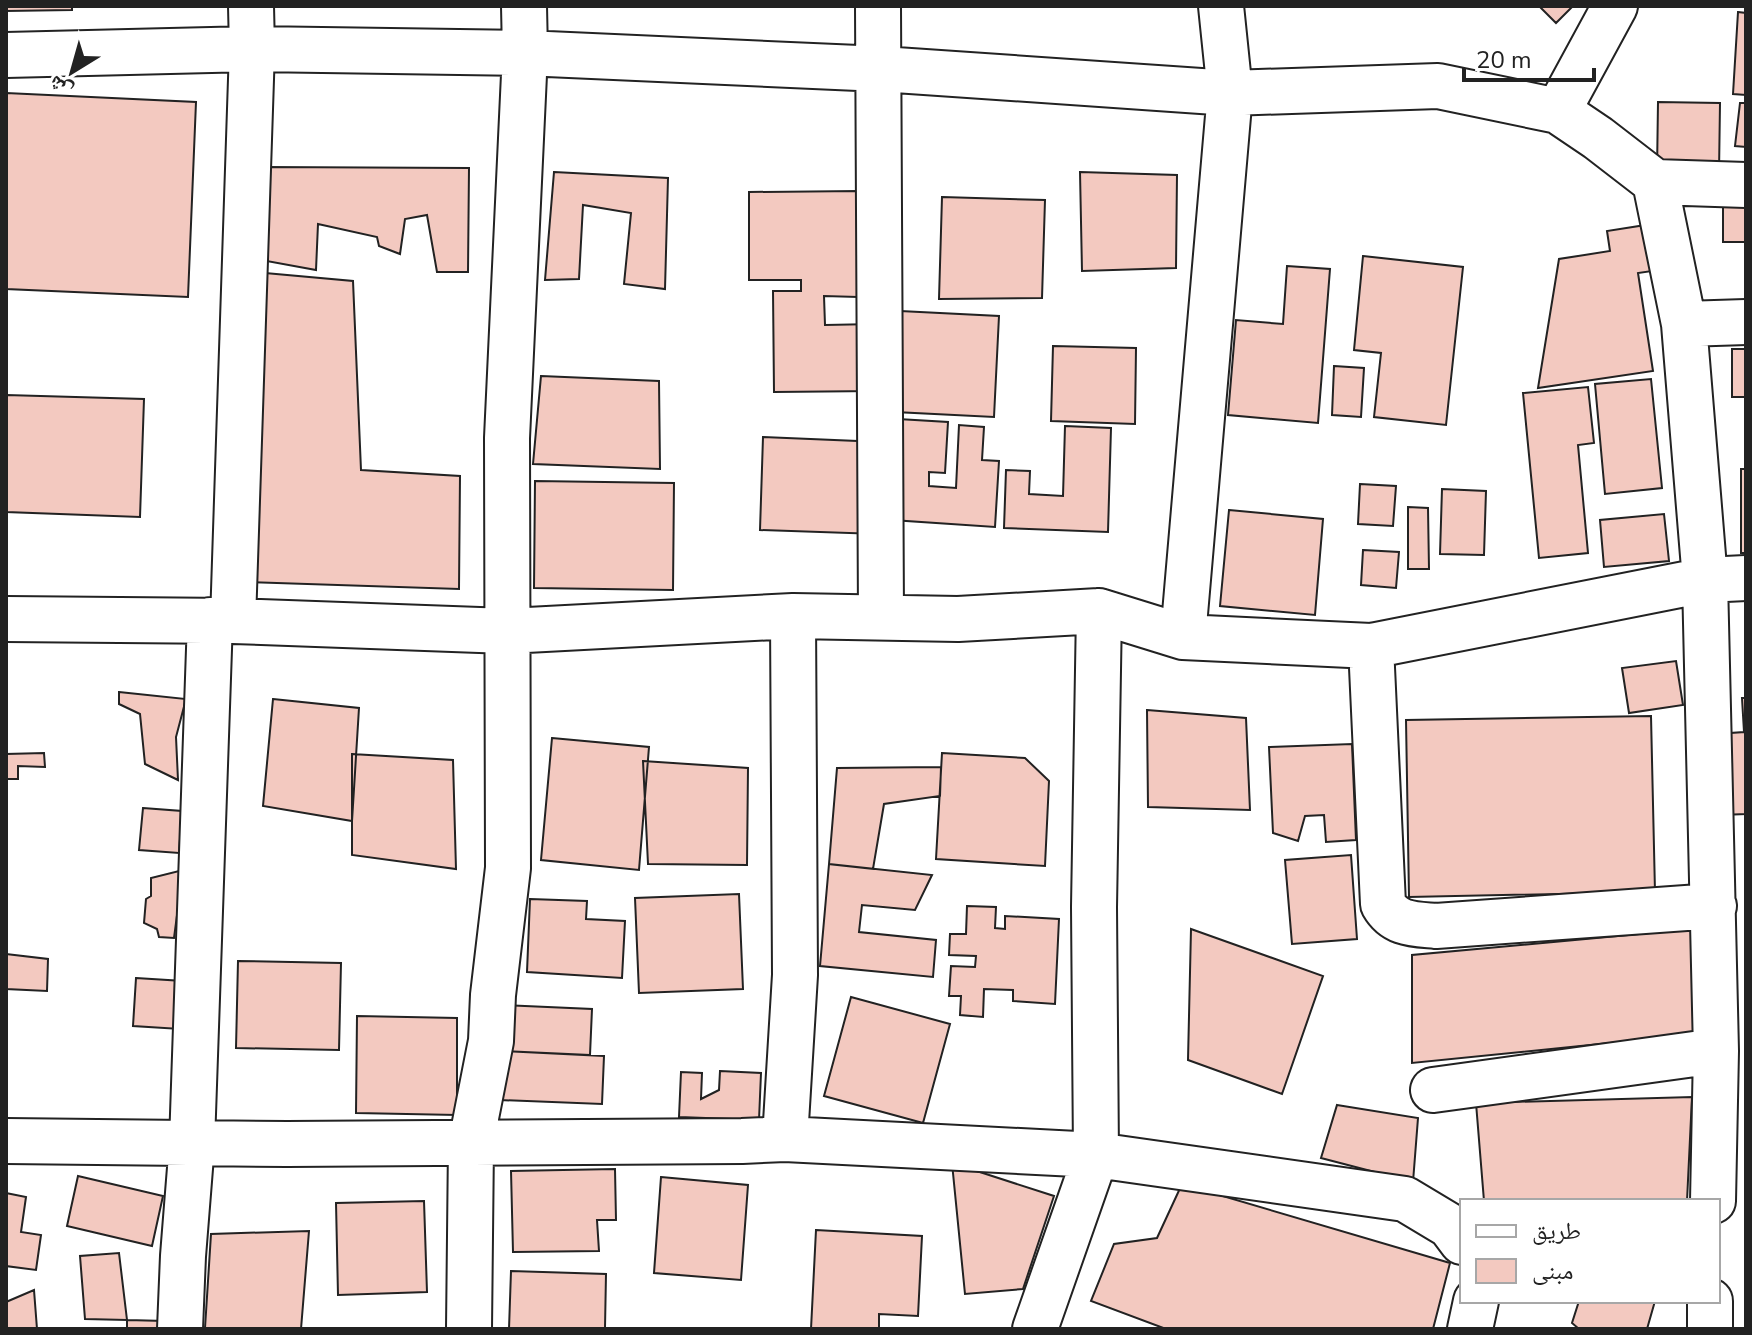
<svg xmlns="http://www.w3.org/2000/svg" width="1752" height="1335" viewBox="0 0 1752 1335" font-family="'Nunito Sans','Noto Naskh Arabic',sans-serif">
  <style>
    .building { fill: #f3c9c0; stroke: #222; stroke-width: 2 }
    .lines { fill: none; stroke-linecap: round; stroke-linejoin: round }
    .minor-casing { stroke: #222; stroke-width: 48 }
    .minor { stroke: #fff; stroke-width: 44 }
  </style>
  <rect width="100%" height="100%" fill="#fff"/>
  <path class="building" d="M 6,6 L 72,6 L 72,10 L 6,11 Z
    M 1539,6 L 1573,6 L 1556,23 Z
    M 1738,12 L 1746,13 L 1746,95 L 1733,94 Z
    M 6,93 L 196,102 L 188,297 L 6,289 Z
    M 1658,102 L 1720,103 L 1719,173 L 1657,172 Z
    M 1740,103 L 1746,103 L 1746,147 L 1735,146 Z
    M 264,167 L 469,168 L 468,272 L 437,272 L 427,215 L 405,219 L 400,254 L 379,246 L 377,237 L 318,224 L 316,270 L 261,260 Z
    M 554,172 L 668,178 L 665,289 L 624,284 L 631,213 L 583,205 L 579,279 L 545,280 Z
    M 1080,172 L 1177,175 L 1176,268 L 1082,271 Z
    M 858,191 L 858,297 L 824,296 L 825,325 L 875,324 L 875,391 L 774,392 L 773,291 L 801,291 L 801,280 L 749,280 L 749,192 Z
    M 942,197 L 1045,200 L 1042,298 L 939,299 Z
    M 1723,204 L 1746,204 L 1746,242 L 1723,242 Z
    M 1652,224 L 1659,270 L 1638,273 L 1653,371 L 1538,388 L 1559,259 L 1610,251 L 1607,231 Z
    M 1363,256 L 1463,267 L 1446,425 L 1374,417 L 1381,353 L 1354,350 Z
    M 1287,266 L 1330,269 L 1318,423 L 1228,415 L 1236,320 L 1283,324 Z
    M 253,272 L 353,281 L 361,470 L 460,476 L 459,589 L 250,582 Z
    M 900,311 L 999,316 L 994,417 L 895,412 Z
    M 1053,346 L 1136,348 L 1135,424 L 1051,421 Z
    M 1732,349 L 1746,349 L 1746,397 L 1732,397 Z
    M 1334,366 L 1364,368 L 1361,417 L 1332,415 Z
    M 541,376 L 659,381 L 660,469 L 533,464 Z
    M 1651,379 L 1662,488 L 1605,494 L 1595,384 Z
    M 1588,387 L 1594,443 L 1578,445 L 1588,553 L 1539,558 L 1523,393 Z
    M 6,395 L 144,399 L 140,517 L 6,512 Z
    M 898,419 L 948,422 L 945,473 L 929,472 L 929,486 L 956,488 L 959,425 L 984,427 L 982,460 L 999,461 L 995,527 L 892,520 Z
    M 1065,426 L 1111,428 L 1108,532 L 1004,528 L 1006,470 L 1030,471 L 1029,494 L 1063,496 Z
    M 763,437 L 881,442 L 878,534 L 760,530 Z
    M 1741,469 L 1746,469 L 1746,553 L 1741,553 Z
    M 535,481 L 674,483 L 673,590 L 534,588 Z
    M 1360,484 L 1396,486 L 1393,526 L 1358,524 Z
    M 1442,489 L 1486,491 L 1484,555 L 1440,554 Z
    M 1408,507 L 1428,508 L 1429,569 L 1408,569 Z
    M 1229,510 L 1323,519 L 1315,615 L 1220,606 Z
    M 1664,514 L 1669,561 L 1604,567 L 1600,520 Z
    M 1363,550 L 1399,552 L 1396,588 L 1361,585 Z
    M 1676,661 L 1683,705 L 1629,713 L 1622,668 Z
    M 119,692 L 186,699 L 176,737 L 178,780 L 145,764 L 140,714 L 119,704 Z
    M 1742,698 L 1746,698 L 1746,814 L 1721,815 L 1716,734 L 1744,732 Z
    M 273,699 L 359,708 L 352,821 L 263,806 Z
    M 1147,710 L 1246,718 L 1250,810 L 1148,807 Z
    M 1651,716 L 1655,892 L 1409,897 L 1406,720 Z
    M 552,738 L 649,747 L 639,870 L 541,860 Z
    M 1352,744 L 1356,840 L 1326,842 L 1324,815 L 1305,816 L 1298,841 L 1273,833 L 1269,747 Z
    M 44,753 L 45,767 L 18,766 L 18,779 L 6,779 L 6,754 Z
    M 942,753 L 1025,758 L 1049,781 L 1045,866 L 936,859 Z
    M 352,754 L 453,760 L 456,869 L 352,855 Z
    M 643,761 L 748,768 L 747,865 L 648,864 Z
    M 941,767 L 940,796 L 884,804 L 873,869 L 829,864 L 837,768 Z
    M 143,808 L 182,811 L 179,853 L 139,850 Z
    M 1351,855 L 1357,939 L 1292,944 L 1285,860 Z
    M 829,864 L 932,875 L 915,910 L 862,905 L 859,932 L 936,940 L 933,977 L 820,966 Z
    M 183,870 L 174,938 L 159,937 L 157,929 L 144,923 L 146,899 L 151,896 L 151,878 Z
    M 739,894 L 743,989 L 639,993 L 635,898 Z
    M 530,899 L 587,901 L 586,919 L 625,921 L 622,978 L 527,972 Z
    M 967,906 L 996,907 L 995,928 L 1005,929 L 1005,916 L 1059,919 L 1055,1004 L 1013,1001 L 1013,990 L 984,989 L 983,1017 L 960,1015 L 961,996 L 949,996 L 951,966 L 975,967 L 976,956 L 949,955 L 950,934 L 966,934 Z
    M 1191,929 L 1323,976 L 1282,1094 L 1188,1060 Z
    M 1693,929 L 1698,1034 L 1412,1063 L 1412,955 Z
    M 6,954 L 48,959 L 47,991 L 6,989 Z
    M 238,961 L 341,963 L 339,1050 L 236,1048 Z
    M 136,978 L 183,981 L 180,1029 L 133,1026 Z
    M 851,997 L 950,1024 L 923,1123 L 824,1096 Z
    M 504,1005 L 592,1009 L 590,1055 L 502,1051 Z
    M 357,1016 L 457,1018 L 457,1115 L 356,1113 Z
    M 502,1051 L 604,1056 L 602,1104 L 500,1100 Z
    M 720,1071 L 761,1073 L 759,1120 L 679,1117 L 681,1072 L 702,1073 L 701,1099 L 719,1090 Z
    M 1692,1097 L 1687,1201 L 1484,1201 L 1476,1103 Z
    M 1337,1105 L 1418,1118 L 1413,1182 L 1321,1158 Z
    M 952,1163 L 1054,1196 L 1023,1289 L 965,1294 Z
    M 615,1169 L 616,1220 L 597,1220 L 599,1251 L 513,1252 L 511,1171 Z
    M 78,1176 L 163,1196 L 152,1246 L 67,1226 Z
    M 661,1177 L 748,1185 L 741,1280 L 654,1273 Z
    M 1182,1184 L 1450,1263 L 1433,1329 L 1166,1329 L 1091,1301 L 1114,1244 L 1157,1238 Z
    M 6,1193 L 26,1197 L 21,1232 L 41,1235 L 36,1270 L 6,1266 Z
    M 424,1201 L 427,1292 L 338,1295 L 336,1203 Z
    M 816,1230 L 922,1236 L 918,1316 L 879,1314 L 879,1329 L 811,1329 Z
    M 309,1231 L 301,1329 L 205,1328 L 211,1234 Z
    M 119,1253 L 127,1320 L 85,1319 L 80,1256 Z
    M 511,1271 L 606,1274 L 605,1328 L 509,1329 Z
    M 34,1290 L 37,1329 L 6,1329 L 6,1302 Z
    M 1579,1301 L 1655,1301 L 1647,1329 L 1579,1329 L 1572,1323 Z
    M 127,1320 L 165,1321 L 165,1329 L 127,1329 Z"/>
  <g class="lines">
    <defs>
      <path id="minor" d="M 878,6 L 881,617
        M 6,55 L 252,49 L 525,53 L 881,69 L 1230,93 L 1438,86 L 1558,111 L 1598,138 L 1655,182 L 1746,185
        M 1558,111 L 1615,6
        M 1655,182 L 1684,324 L 1705,580 L 1716,1051 L 1713,1201
        M 1684,324 L 1746,322
        M 1099,611 L 1183,637 L 1371,646 L 1705,580 L 1746,578
        M 6,619 L 233,621 L 507,631 L 793,616 L 958,619 L 1099,611 L 1094,907 L 1096,1155 L 1035,1329
        M 233,621 L 252,49 L 251,6
        M 1183,637 L 1230,93 L 1221,6
        M 1371,646 L 1383,904 C 1395,925 1414,924 1436,926 L 1714,906
        M 1433,1090 L 1716,1051
        M 785,1139 L 795,975 L 793,616
        M 6,1141 L 287,1144 L 742,1141 L 785,1139 L 1096,1155 L 1405,1199 L 1450,1226 L 1462,1242
        M 180,1329 L 183,1256 L 192,1143 L 210,620
        M 469,1329 L 471,1143 L 491,1041 L 493,995 L 508,868 L 507,438 L 525,53 L 524,6
        M 1470,1329 L 1476,1301
        M 1710,1329 L 1710,1301"/>
    </defs>
    <use href="#minor" class="minor-casing"/>
    <use href="#minor" class="minor"/>
  </g>
  <rect width="1752" height="1335" fill="none" stroke="#222222" stroke-width="16"/>
  <rect x="1460" y="1199" width="260" height="104" fill="#ffffff" stroke="#a7a7a7" stroke-width="2"/>
  <rect x="1476" y="1225" width="40" height="12" fill="#ffffff" stroke="#a7a7a7" stroke-width="2"/>
  <text x="1532" y="1239" font-size="24" fill="#222222">طريق</text>
  <rect x="1476" y="1259" width="40" height="24" fill="#f3c9c0" stroke="#a7a7a7" stroke-width="2"/>
  <text x="1532" y="1279" font-size="24" fill="#222222">مبنى</text>
  <g transform="translate(72 72) rotate(217)" stroke="#ffffff" stroke-width="6" paint-order="stroke">
  <path d="M0-6L14 30L0 20L-14 30Z" fill="#222222"/>
  <text y="-12" font-size="22" font-weight="bold" text-anchor="middle" fill="#222222">ش</text>
  </g>
  <path d="M1464 68v12h130v-12" fill="none" stroke="#222222" stroke-width="4"/>
  <text x="1476" y="68" font-size="24" fill="#222222" stroke="#ffffff" stroke-width="6" paint-order="stroke">20 m</text>
</svg>
